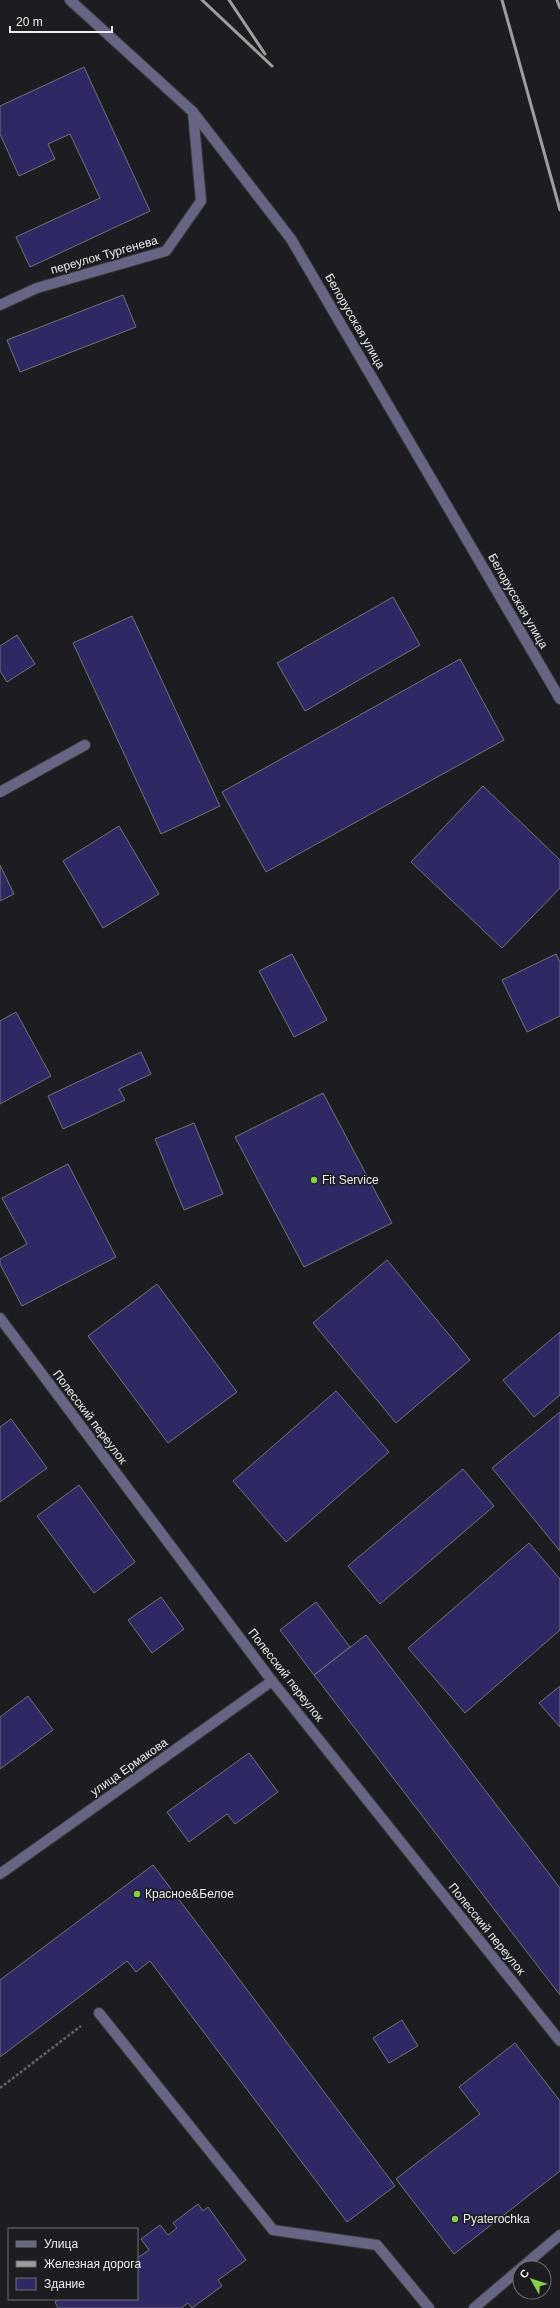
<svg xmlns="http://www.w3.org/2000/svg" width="560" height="2308" viewBox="0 0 560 2308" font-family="Helvetica,sans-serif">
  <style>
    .building { fill: #2e2865; stroke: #727276 }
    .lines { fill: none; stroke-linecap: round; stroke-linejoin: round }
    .service-casing { stroke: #3a3a3e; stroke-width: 12 }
    .minor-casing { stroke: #3a3a3e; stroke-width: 12 }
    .tertiary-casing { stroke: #3a3a3e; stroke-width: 12 }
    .path { stroke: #646467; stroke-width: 2.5; stroke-dasharray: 3 2; stroke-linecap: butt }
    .service { stroke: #666684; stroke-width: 10 }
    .minor { stroke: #666684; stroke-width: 10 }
    .tertiary { stroke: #666684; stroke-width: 10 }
    .rail { stroke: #9e9ea0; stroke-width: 3 }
    .poi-dot { fill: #86cf4b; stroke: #1d1d21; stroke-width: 1.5 }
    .labels { text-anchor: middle; stroke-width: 3.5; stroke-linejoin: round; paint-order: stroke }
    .street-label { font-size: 12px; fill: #ececee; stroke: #1d1d21 }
    .poi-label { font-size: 12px; fill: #ececee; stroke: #1d1d21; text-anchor: start }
  </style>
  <rect width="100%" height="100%" fill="#1d1d21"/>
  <path class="building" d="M 84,67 L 150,211 L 30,267 L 16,237 L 100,198 L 70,134 L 48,144 L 55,159 L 19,176 L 0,134 L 0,106 Z
    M 123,295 L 136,327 L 20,372 L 7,340 Z
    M 393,597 L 420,645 L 305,711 L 277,663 Z
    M 132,616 L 220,806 L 161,834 L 73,643 Z
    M 17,635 L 35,664 L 7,682 L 0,671 L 0,646 Z
    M 460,659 L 504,740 L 266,872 L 222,792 Z
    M 483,786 L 560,860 L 560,888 L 502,948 L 411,862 Z
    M 119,826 L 159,894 L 103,928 L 63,861 Z
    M 0,865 L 14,894 L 0,901 Z
    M 292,954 L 327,1020 L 294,1037 L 259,971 Z
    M 556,954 L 560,962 L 560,1016 L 527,1032 L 502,980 Z
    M 16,1012 L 51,1076 L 0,1104 L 0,1021 Z
    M 141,1052 L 151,1074 L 119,1089 L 125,1100 L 63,1129 L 48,1096 Z
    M 323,1093 L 392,1223 L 304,1267 L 235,1137 Z
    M 194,1123 L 223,1194 L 184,1210 L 155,1139 Z
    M 68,1164 L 116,1257 L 22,1306 L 0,1264 L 0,1259 L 27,1244 L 2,1198 Z
    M 387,1260 L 470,1360 L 396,1423 L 313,1323 Z
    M 157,1284 L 237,1392 L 168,1443 L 88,1336 Z
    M 560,1332 L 560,1395 L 534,1417 L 503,1380 Z
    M 336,1391 L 389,1452 L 286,1542 L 233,1481 Z
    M 560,1412 L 560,1551 L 492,1468 Z
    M 11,1419 L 47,1468 L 0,1502 L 0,1427 Z
    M 463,1469 L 494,1506 L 380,1604 L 348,1566 Z
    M 79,1485 L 135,1562 L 94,1593 L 37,1516 Z
    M 529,1543 L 560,1579 L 560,1630 L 465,1713 L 408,1648 Z
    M 161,1597 L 184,1629 L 152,1653 L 128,1620 Z
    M 316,1602 L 350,1647 L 314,1675 L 280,1630 Z
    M 366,1635 L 560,1888 L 560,1995 L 314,1675 Z
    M 560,1686 L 560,1727 L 539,1703 Z
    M 28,1696 L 53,1730 L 0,1769 L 0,1717 Z
    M 249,1753 L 278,1792 L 235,1824 L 227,1814 L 189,1842 L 167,1812 Z
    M 153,1865 L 395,2186 L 347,2222 L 150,1961 L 136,1972 L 127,1961 L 0,2057 L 0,1980 Z
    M 402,2020 L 418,2046 L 389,2063 L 373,2038 Z
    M 515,2043 L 560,2101 L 560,2171 L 454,2254 L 396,2179 L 480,2114 L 459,2087 Z
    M 198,2204 L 203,2211 L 208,2207 L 246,2260 L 218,2280 L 222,2286 L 192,2308 L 188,2303 L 181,2308 L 58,2308 L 55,2302 L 59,2299 L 137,2299 L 137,2258 L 149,2250 L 141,2239 L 160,2225 L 168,2235 L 177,2228 L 173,2223 Z"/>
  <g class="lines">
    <defs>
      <path id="service" d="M 99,2013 L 273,2230 L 377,2245 L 429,2308"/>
      <path id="minor" d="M 0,305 L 37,288 L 166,251 L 201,201 L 193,112
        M 0,792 L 85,745
        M 0,1318 L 272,1681"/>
      <path id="tertiary" d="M 70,0 L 193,112 L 291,239 L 560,699
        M 0,1874 L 272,1681 L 560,2041
        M 521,2268 L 560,2235
        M 474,2308 L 520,2269"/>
    </defs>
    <use href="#service" class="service-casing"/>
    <use href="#minor" class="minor-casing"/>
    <use href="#tertiary" class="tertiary-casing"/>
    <path class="path" d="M 0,2088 L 81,2026"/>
    <use href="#service" class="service"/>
    <use href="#minor" class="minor"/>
    <use href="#tertiary" class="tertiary"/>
    <path class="rail" d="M 202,0 L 272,66
      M 229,0 L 265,54
      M 502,0 L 560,210
      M 557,0 L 560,8"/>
  </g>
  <g class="poi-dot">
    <circle cx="314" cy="1180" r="4"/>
    <circle cx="137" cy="1894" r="4"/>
    <circle cx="455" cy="2219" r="4"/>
  </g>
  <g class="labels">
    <g class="street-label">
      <text transform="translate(104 255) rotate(-16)" y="4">переулок Тургенева</text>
      <text transform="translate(355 321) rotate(60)" y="4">Белорусская улица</text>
      <text transform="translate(518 601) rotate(60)" y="4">Белорусская улица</text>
      <text transform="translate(90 1417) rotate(53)" y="4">Полесский переулок</text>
      <text transform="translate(286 1675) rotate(52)" y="4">Полесский переулок</text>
      <text transform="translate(129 1767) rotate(-35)" y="4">улица Ермакова</text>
      <text transform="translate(487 1929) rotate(51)" y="4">Полесский переулок</text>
    </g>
    <g class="poi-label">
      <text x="322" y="1184">Fit Service</text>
      <text x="145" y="1898">Красное&amp;Белое</text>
      <text x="463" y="2223">Pyaterochka</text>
    </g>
  </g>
  <rect x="8" y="2228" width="130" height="72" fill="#1d1d21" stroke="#707073"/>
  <rect x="16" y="2241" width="20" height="6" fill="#666684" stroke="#707073"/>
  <text x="44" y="2248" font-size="12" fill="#ececee">Улица</text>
  <rect x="16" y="2261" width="20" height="6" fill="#9e9ea0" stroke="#707073"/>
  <text x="44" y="2268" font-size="12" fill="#ececee">Железная дорога</text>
  <rect x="16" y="2278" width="20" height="12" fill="#2e2865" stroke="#707073"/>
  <text x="44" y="2288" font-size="12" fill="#ececee">Здание</text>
  <g transform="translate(532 2280) rotate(309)"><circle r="19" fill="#1d1d21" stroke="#707073"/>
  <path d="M0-3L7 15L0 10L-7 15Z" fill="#86cf4b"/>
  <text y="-6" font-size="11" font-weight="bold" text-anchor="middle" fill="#ececee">С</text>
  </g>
  <path d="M10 26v6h102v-6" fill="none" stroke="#ececee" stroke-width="2"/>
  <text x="16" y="26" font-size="12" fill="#ececee" stroke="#1d1d21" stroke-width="3" paint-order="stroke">20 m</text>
</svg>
